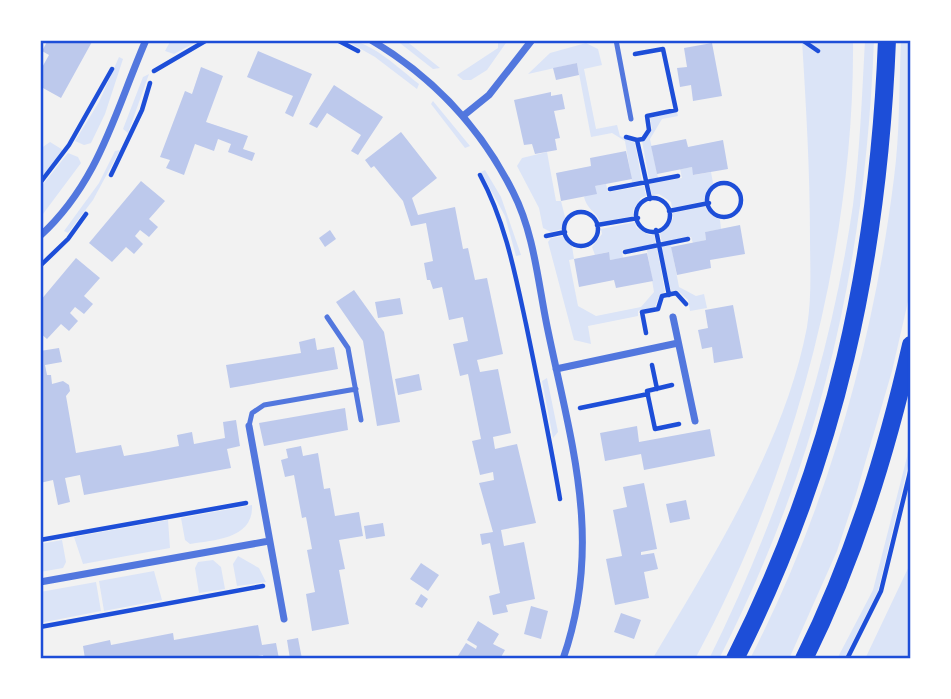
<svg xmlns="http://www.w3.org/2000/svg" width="951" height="699" viewBox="0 0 951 699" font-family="'Source Serif 4',serif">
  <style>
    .green { fill: #dbe4f7 }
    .building { fill: #bdc9ec }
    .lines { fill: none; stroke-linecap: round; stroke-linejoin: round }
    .path { stroke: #1d4ed8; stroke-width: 4.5 }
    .service { stroke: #5277de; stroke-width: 5 }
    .minor { stroke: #5277de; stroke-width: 7 }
    .primary { stroke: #1d4ed8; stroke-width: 18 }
    .neatline { fill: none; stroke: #1d4ed8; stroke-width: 2.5 }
  </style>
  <rect width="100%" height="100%" fill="#f2f2f2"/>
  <path class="green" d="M 171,40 L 200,40 L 174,54 L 165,51 Z
    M 345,40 C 371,40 399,69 419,84 L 417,89 L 375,57 Z
    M 396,40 L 405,40 L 440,68 L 433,69 Z
    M 498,40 L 508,40 L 487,70 L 471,80 L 463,80 L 457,75 L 498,48 Z
    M 802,40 L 853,40 C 855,246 793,479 695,659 L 641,659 L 653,658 C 713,557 785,443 807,327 C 812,297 810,266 810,237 C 810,171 806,106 802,40 Z
    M 865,40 L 874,40 C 865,265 821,458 719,659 L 709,659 C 780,516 830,363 853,205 C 860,150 862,95 865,40 Z
    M 901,40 L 911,40 L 911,286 L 907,306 L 892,371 L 856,494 L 837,551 L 789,659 L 750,659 C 827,509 873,345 894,178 C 900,133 899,86 901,40 Z
    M 586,43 L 598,49 L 602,65 L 584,69 L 596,129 L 617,125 L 620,136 L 635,143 L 642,181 L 632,182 L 625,141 L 612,133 L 591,137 L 577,63 L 528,74 L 550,53 Z
    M 119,57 L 123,59 L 105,114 L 91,143 L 84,145 L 75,141 L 99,102 Z
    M 149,74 L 128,133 L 123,129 L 143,77 Z
    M 433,101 L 470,146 L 465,148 L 431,104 Z
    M 677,112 L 678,116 L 662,119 L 650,139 L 658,178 L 649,179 L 642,141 L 652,129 L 650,118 Z
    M 50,142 L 63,150 L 40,179 L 40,149 Z
    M 120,150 L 93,200 L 68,233 L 64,231 L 99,183 L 115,151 Z
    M 547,152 L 556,201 L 561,201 L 565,217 L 562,229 L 551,232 L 543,228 L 539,208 L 517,166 L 522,158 Z
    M 68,153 L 78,157 L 81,163 L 40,218 L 40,188 Z
    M 692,167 L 694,175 L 711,172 L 713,183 L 705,201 L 672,208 L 671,202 L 659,194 L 652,195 L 649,184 L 682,178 L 680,169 Z
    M 485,170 L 501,197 L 521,255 L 516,256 L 505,216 L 481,172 Z
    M 606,184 L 608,192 L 644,186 L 646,196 L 641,198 L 633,210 L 634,216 L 600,222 C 597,212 588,211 584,197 L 595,186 Z
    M 706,206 L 707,211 L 720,220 L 721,229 L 705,232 L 706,240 L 693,243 L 691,237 L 662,243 L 660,233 L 673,219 L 673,213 Z
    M 635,222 L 636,227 L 649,235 L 654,234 L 656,244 L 622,250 L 623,258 L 610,260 L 608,252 L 595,255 L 592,247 L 602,234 L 601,229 Z
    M 563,236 L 572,246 L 574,259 L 569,260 L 578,306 L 596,316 L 641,307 L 654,292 L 647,250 L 657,248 L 665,292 L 660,294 L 655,307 L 638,311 L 638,316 L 588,326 L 591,344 L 574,340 L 548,242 L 551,238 Z
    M 671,245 L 679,287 L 696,296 L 704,294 L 707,308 L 690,311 L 688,300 L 677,290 L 671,291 L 661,247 Z
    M 547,378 L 558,432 L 553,438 L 542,381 Z
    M 911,426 L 911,453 L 878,591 L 844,659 L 837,659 L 873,590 L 907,457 Z
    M 252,505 C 254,539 214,540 190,544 L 185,540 L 181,518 Z
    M 168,520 L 170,548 L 83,564 L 74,537 Z
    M 62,540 L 66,562 L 63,568 L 40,572 L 40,544 Z
    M 238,556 L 259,568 L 266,582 L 237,586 L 233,564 Z
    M 213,560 L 221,567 L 225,589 L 199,593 L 195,568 L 198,562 Z
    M 911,562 L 911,659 L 865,659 Z
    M 154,571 L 162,600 L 104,611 L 99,581 Z
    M 96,582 L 101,611 L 40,623 L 40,592 Z"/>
  <path class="building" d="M 48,40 L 93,40 L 61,98 L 43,88 L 40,92 L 40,71 L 49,55 L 42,51 Z
    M 712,43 L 722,96 L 693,101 L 691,85 L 680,87 L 677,68 L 687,67 L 684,48 Z
    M 258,51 L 312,74 L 293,117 L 285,113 L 293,96 L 247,77 Z
    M 577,63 L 579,75 L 556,80 L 553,68 Z
    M 201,67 L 223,76 L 206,122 L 248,136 L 243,149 L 255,153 L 252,161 L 228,152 L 231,144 L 218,139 L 214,151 L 195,144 L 184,175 L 166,168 L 170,160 L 160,157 L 185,91 L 192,94 Z
    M 334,85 L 383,117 L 358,155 L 351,151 L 361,135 L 327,113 L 317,128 L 309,124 Z
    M 551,92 L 551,96 L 562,94 L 565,109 L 554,111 L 560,138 L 555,139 L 557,150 L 535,154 L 532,144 L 524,145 L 514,100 Z
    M 401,132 L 437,178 L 412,198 L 418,215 L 455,207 L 463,249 L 468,248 L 475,280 L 487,278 L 503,354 L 477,360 L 480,372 L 498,369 L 511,433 L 493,437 L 495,449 L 517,444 L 536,523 L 501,530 L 504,546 L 524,542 L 535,599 L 506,605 L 508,612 L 493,615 L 489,596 L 500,593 L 490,543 L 482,545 L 480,534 L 493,532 L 479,483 L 494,480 L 493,472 L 480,475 L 472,441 L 481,439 L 468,374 L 460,376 L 453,344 L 468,341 L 463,317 L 449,320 L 442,287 L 433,289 L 430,280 L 427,280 L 424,263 L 433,261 L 426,223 L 411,226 L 403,201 L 374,166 L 371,168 L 365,160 Z
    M 686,139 L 688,147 L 723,140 L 728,169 L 693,175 L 692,167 L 657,174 L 651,146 Z
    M 626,151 L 632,179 L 595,186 L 597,194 L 561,201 L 556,173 L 591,166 L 590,158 Z
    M 141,181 L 165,201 L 149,219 L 158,227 L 149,237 L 140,230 L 135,236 L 143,244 L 134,254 L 126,247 L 112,262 L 89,243 Z
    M 740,225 L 745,254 L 710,260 L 711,268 L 677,275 L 671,247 L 706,240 L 705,232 Z
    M 330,230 L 336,239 L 325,247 L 319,238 Z
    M 609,252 L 610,260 L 647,253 L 653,281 L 616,288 L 614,280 L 579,287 L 574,259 Z
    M 76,258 L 100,278 L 84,296 L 93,304 L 84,314 L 75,307 L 70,313 L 78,321 L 69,331 L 61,324 L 47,339 L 40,333 L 40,301 Z
    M 354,290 L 384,332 L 400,422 L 377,426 L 363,341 L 336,302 Z
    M 400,298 L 403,314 L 378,318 L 375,302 Z
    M 733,305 L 743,358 L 714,363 L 712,347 L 702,349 L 698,330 L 708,328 L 705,310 Z
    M 315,338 L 317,350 L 334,347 L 338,369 L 230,388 L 226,365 L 301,353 L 299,342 Z
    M 59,348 L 62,362 L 45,365 L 47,375 L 51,375 L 52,384 L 63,381 L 69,385 L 70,391 L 66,396 L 76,453 L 121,445 L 124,456 L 148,452 L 179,446 L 177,435 L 192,432 L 194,444 L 225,438 L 223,422 L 236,420 L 240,446 L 227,449 L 231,468 L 84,495 L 80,475 L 65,478 L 70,502 L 58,505 L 53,480 L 40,483 L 40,351 Z
    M 419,374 L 422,390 L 398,395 L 395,379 Z
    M 345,408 L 348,430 L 264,446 L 259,423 Z
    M 637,426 L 639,442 L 710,429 L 715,456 L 644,470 L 641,454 L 605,461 L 600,433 Z
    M 301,446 L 303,456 L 318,453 L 324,489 L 330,488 L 335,516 L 359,512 L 363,536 L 339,540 L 345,569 L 339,570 L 349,624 L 312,631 L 306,594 L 315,592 L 307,550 L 312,549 L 306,517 L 302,518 L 294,475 L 285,477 L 281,460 L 288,458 L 286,449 Z
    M 644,483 L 657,549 L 641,552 L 641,555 L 654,553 L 658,569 L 644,572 L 649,598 L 615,605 L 606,559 L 622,556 L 613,510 L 627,507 L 623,487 Z
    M 686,500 L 690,519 L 670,523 L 666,504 Z
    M 383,523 L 385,536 L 366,539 L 364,526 Z
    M 421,563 L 439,575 L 428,591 L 410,579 Z
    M 421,594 L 428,599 L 422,608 L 415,604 Z
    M 531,606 L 548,611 L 541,639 L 524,634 Z
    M 621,613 L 641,620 L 634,639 L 614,632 Z
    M 478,621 L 499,634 L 493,644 L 505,650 L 500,659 L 456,659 L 466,643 L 476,649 L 477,646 L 467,640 Z
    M 258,625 L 262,645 L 276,643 L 279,659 L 264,659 L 263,655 L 243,659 L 85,659 L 83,646 L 110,640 L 111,645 L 173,633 L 174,640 Z
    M 298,638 L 302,659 L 290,659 L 287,640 Z"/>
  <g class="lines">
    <path class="path" d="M 337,40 L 358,51
      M 802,40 L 818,51
      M 635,54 L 663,49 L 676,110 L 647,116 L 649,130 L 643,139 L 637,140
      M 154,71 L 207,40
      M 626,137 L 637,140 L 650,199
      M 111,175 L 142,110 L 150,83
      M 480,175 C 505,221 515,273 526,324 C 538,382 550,440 560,499
      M 40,183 L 69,145 L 112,69
      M707 200a17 17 0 1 1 34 0a17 17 0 1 1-34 0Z
      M 610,189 L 678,176
      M636 215a17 17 0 1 1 34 0a17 17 0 1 1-34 0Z
      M 669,211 L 709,203
      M564 229a17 17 0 1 1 34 0a17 17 0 1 1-34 0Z
      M 597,225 L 638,218
      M 656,230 L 669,295
      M 546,236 L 565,232
      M 625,252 L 688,239
      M 40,266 L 68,239 L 86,214
      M 646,333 L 642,312 L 658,309 L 662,296 L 676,293 L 686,304
      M 652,365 L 657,389
      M 672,385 L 647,391 L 655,429 L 679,424
      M 580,408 L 648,394
      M 40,540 L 246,503
      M 40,627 L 263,586
      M 847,659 L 881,591 L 911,468"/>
    <path class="service" d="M 616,40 L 631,119
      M 327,317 L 348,348 L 361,420
      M 249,426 L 252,413 L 264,405 L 356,389"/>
    <path class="minor" d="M 371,40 C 433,77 481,128 513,192 C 534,233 538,282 547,326 C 571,443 604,541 563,659
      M 463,116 L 489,95 L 532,40
      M 40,236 C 100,181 115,111 146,40
      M 673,317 L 695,421
      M 556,369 L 678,343
      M 249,426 L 284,619
      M 40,582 L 269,541"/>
    <path class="primary" d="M 735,659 C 836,459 878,262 887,40
      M 804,659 C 854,558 886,454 911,345"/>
  </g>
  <rect width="951" height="699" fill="none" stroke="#ffffff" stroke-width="84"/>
  <rect x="42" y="42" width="867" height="615" class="neatline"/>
</svg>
